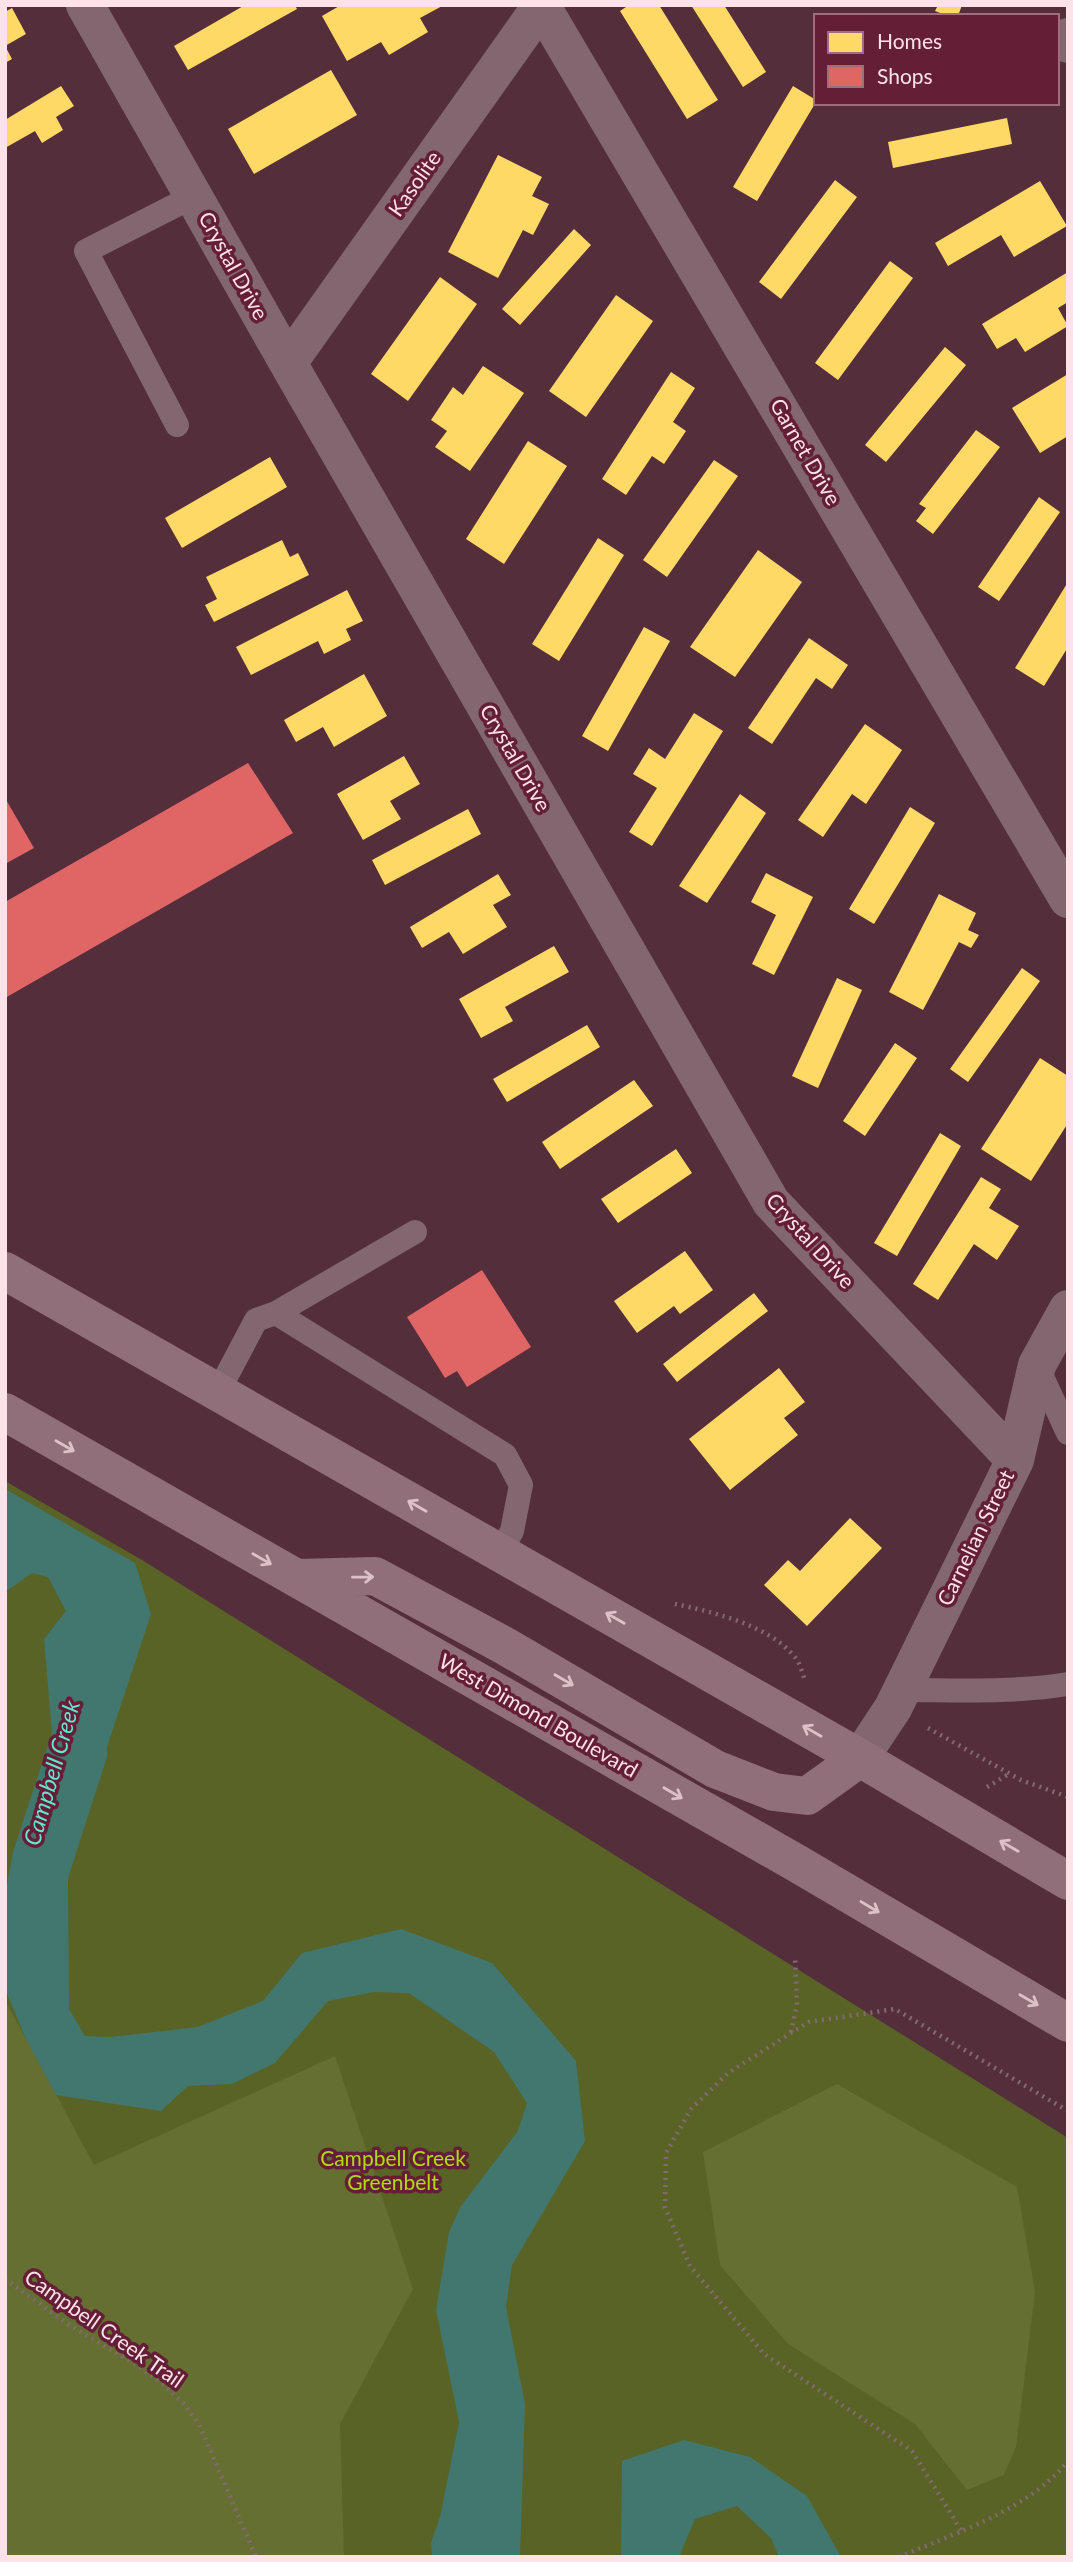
<svg xmlns="http://www.w3.org/2000/svg" width="1073" height="2562" viewBox="0 0 1073 2562" font-family="Lato,sans-serif">
  <style>
    .green { fill: #586325 }
    .forest { fill: #656f32 }
    .water { fill: #42776f }
    .homes { fill: #ffd966 }
    .shops { fill: #e06666 }
    .lines { fill: none; stroke-linecap: round; stroke-linejoin: round }
    .path { stroke: #836a72; stroke-width: 4.5; stroke-dasharray: 2 5; stroke-linecap: butt }
    .lane { stroke: #836770; stroke-width: 24 }
    .street { stroke: #836770; stroke-width: 38 }
    .secondary { stroke: #916f7a; stroke-width: 38 }
    .oneway { stroke: #ddc0c8 }
    .labels { text-anchor: middle; stroke-width: 7; stroke-linejoin: round; paint-order: stroke }
    .street-label { font-size: 21px; fill: #fde2e9; stroke: #641f37 }
    .park-label { font-size: 21px; fill: #b2d915; stroke: #641f37 }
    .water-label { font-size: 23px; font-style: italic; fill: #64e6d2; stroke: #641f37 }
  </style>
  <rect width="100%" height="100%" fill="#552e3c"/>
  <path class="green" d="M 5,1481 L 142,1560 L 1068,2138 L 1068,2557 L 5,2557 Z"/>
  <path class="forest" d="M 5,2000 L 94,2165 L 335,2056 L 413,2289 L 340,2424 L 344,2557 L 5,2557 Z
    M 837,2084 L 1017,2187 L 1035,2292 L 1016,2447 L 1004,2475 L 967,2490 L 915,2424 L 788,2344 L 720,2265 L 703,2152 Z"/>
  <path class="water" d="M 5,1489 L 135,1563 L 151,1614 L 107,1747 L 107,1757 L 68,1878 L 69,2009 L 85,2036 L 110,2037 L 198,2027 L 263,2001 L 302,1953 L 401,1929 L 492,1963 L 576,2061 L 585,2141 L 512,2265 L 506,2307 L 525,2404 L 520,2557 L 432,2557 L 431,2543 L 440,2517 L 459,2422 L 436,2310 L 449,2232 L 461,2206 L 518,2131 L 527,2103 L 494,2052 L 409,1993 L 374,1992 L 328,2001 L 275,2063 L 232,2084 L 188,2086 L 161,2111 L 56,2095 L 26,2039 L 5,1989 L 5,1896 L 13,1852 L 52,1733 L 44,1639 L 66,1611 L 48,1577 L 32,1573 L 5,1592 Z
    M 684,2440 L 750,2457 L 807,2496 L 841,2557 L 779,2557 L 771,2538 L 737,2506 L 695,2519 L 679,2557 L 621,2557 L 622,2461 Z"/>
  <path class="homes" d="M 245,5 L 295,5 L 297,9 L 188,70 L 174,46 Z
    M 341,5 L 444,5 L 420,18 L 428,32 L 389,55 L 381,42 L 347,61 L 322,16 Z
    M 629,5 L 659,5 L 718,100 L 687,119 L 620,11 Z
    M 691,5 L 724,5 L 766,72 L 743,87 Z
    M 938,5 L 962,5 L 958,16 L 948,16 L 935,11 Z
    M 12,8 L 26,34 L 5,46 L 5,12 Z
    M 5,46 L 12,59 L 5,63 Z
    M 331,70 L 357,115 L 254,174 L 228,129 Z
    M 61,86 L 74,106 L 56,117 L 63,130 L 42,143 L 35,131 L 5,148 L 5,120 Z
    M 793,86 L 816,100 L 816,102 L 757,201 L 733,187 Z
    M 1007,118 L 1012,144 L 893,168 L 888,142 Z
    M 498,155 L 542,177 L 532,196 L 549,204 L 533,235 L 523,230 L 498,278 L 448,252 Z
    M 835,180 L 857,197 L 781,299 L 759,282 Z
    M 1040,181 L 1067,226 L 1014,257 L 1001,235 L 948,266 L 935,243 Z
    M 574,229 L 591,245 L 520,325 L 502,309 Z
    M 890,261 L 913,278 L 838,380 L 815,363 Z
    M 1068,272 L 1068,302 L 1058,308 L 1068,326 L 1025,352 L 1016,338 L 997,349 L 982,324 Z
    M 440,277 L 477,304 L 408,401 L 371,374 Z
    M 616,295 L 653,321 L 586,417 L 549,391 Z
    M 945,347 L 966,365 L 886,462 L 865,445 Z
    M 483,366 L 524,393 L 470,471 L 435,447 L 447,431 L 431,420 L 453,387 L 463,395 Z
    M 671,372 L 695,388 L 673,422 L 686,431 L 664,464 L 652,456 L 626,495 L 602,479 Z
    M 1068,374 L 1068,436 L 1040,453 L 1012,408 Z
    M 976,430 L 1000,447 L 933,534 L 916,521 L 926,508 L 919,504 Z
    M 528,441 L 567,466 L 504,564 L 466,539 Z
    M 270,457 L 287,487 L 182,548 L 165,518 Z
    M 714,460 L 738,476 L 667,577 L 643,560 Z
    M 1039,497 L 1060,512 L 999,601 L 978,587 Z
    M 598,538 L 624,555 L 559,661 L 532,644 Z
    M 282,540 L 290,557 L 298,553 L 309,575 L 214,622 L 205,605 L 217,599 L 206,577 Z
    M 758,550 L 802,582 L 735,677 L 690,647 Z
    M 1068,582 L 1068,647 L 1044,686 L 1015,668 Z
    M 347,590 L 363,621 L 346,629 L 351,640 L 324,654 L 318,641 L 251,675 L 236,647 Z
    M 644,627 L 670,641 L 608,751 L 582,736 Z
    M 809,638 L 848,665 L 832,689 L 816,678 L 772,744 L 748,728 Z
    M 364,674 L 387,716 L 334,747 L 323,727 L 296,742 L 284,720 Z
    M 694,713 L 723,731 L 652,846 L 629,832 L 657,788 L 633,774 L 649,748 L 665,759 Z
    M 865,724 L 902,750 L 866,804 L 852,794 L 823,837 L 798,820 Z
    M 404,756 L 420,784 L 390,801 L 401,819 L 363,840 L 337,794 Z
    M 740,794 L 766,813 L 707,903 L 679,886 Z
    M 910,807 L 935,823 L 874,924 L 849,909 Z
    M 468,809 L 481,834 L 385,885 L 372,860 Z
    M 766,873 L 813,897 L 774,975 L 752,964 L 776,915 L 751,902 Z
    M 498,874 L 511,895 L 493,905 L 507,927 L 463,954 L 449,932 L 422,948 L 410,927 Z
    M 939,894 L 976,913 L 968,930 L 979,935 L 971,948 L 959,942 L 923,1010 L 889,992 Z
    M 554,946 L 569,972 L 505,1007 L 513,1021 L 481,1038 L 459,999 Z
    M 1022,968 L 1040,981 L 968,1082 L 950,1069 Z
    M 837,978 L 862,990 L 818,1088 L 792,1076 Z
    M 587,1025 L 600,1047 L 507,1102 L 493,1079 Z
    M 895,1043 L 917,1058 L 865,1136 L 843,1121 Z
    M 1040,1058 L 1068,1076 L 1068,1123 L 1031,1181 L 981,1149 Z
    M 634,1080 L 653,1106 L 560,1169 L 542,1142 Z
    M 940,1133 L 961,1146 L 897,1256 L 874,1243 Z
    M 676,1149 L 692,1173 L 618,1223 L 601,1199 Z
    M 981,1177 L 1001,1189 L 989,1208 L 1019,1226 L 997,1260 L 974,1244 L 938,1300 L 913,1284 Z
    M 685,1251 L 713,1290 L 680,1314 L 674,1306 L 637,1333 L 614,1301 Z
    M 754,1293 L 768,1311 L 677,1382 L 663,1364 Z
    M 779,1368 L 805,1402 L 784,1418 L 798,1435 L 730,1490 L 689,1439 Z
    M 850,1518 L 882,1548 L 807,1626 L 764,1585 L 788,1560 L 800,1571 Z"/>
  <path class="shops" d="M 248,763 L 293,833 L 5,998 L 5,902 Z
    M 5,798 L 34,848 L 5,864 Z
    M 482,1270 L 531,1347 L 467,1387 L 457,1371 L 445,1378 L 407,1317 Z"/>
  <g class="lines">
    <path class="path" d="M 675,1604 C 713,1612 768,1625 794,1656 C 800,1662 802,1673 805,1680
      M 928,1728 L 1021,1780 L 1068,1797
      M 987,1787 L 1009,1774
      M 791,2032 L 797,2005 L 795,1957
      M 5,2279 L 69,2325 L 135,2364 L 163,2384 L 184,2404 L 199,2424 L 256,2557
      M 961,2530 L 912,2451 L 764,2354 L 690,2266 L 665,2207 L 666,2153 L 691,2109 L 728,2073 L 791,2033 L 809,2022 L 895,2009 L 1068,2111
      M 899,2557 C 955,2533 1029,2510 1068,2461"/>
    <path class="lane" d="M 177,425 L 86,251 L 194,196
      M 276,1313 L 415,1232
      M 1037,1366 L 1068,1433
      M 218,1392 L 256,1320 L 276,1313 L 505,1455 L 521,1485 L 512,1531 L 500,1553
      M 901,1690 C 956,1690 1013,1693 1068,1684"/>
    <path class="street" d="M 85,5 L 288,363 L 771,1202 L 1015,1460
      M 541,5 L 1068,899
      M 1068,37 L 1068,44
      M 288,363 L 542,5
      M 860,1758 L 893,1708 L 1015,1460 L 1037,1365 L 1068,1309"/>
    <path class="secondary" d="M 5,1271 L 860,1758 L 1068,1881
      M 5,1412 L 798,1864 L 1068,2023
      M 297,1578 L 375,1576 L 505,1646 L 715,1769 L 774,1792 L 807,1796 L 860,1758"/>
  </g>
  <defs><path id="oneway-shaft" d="M-6 0H5M1.5-3L5.5 0L1.5 3" fill="none" stroke-width="1.6" stroke-linecap="round" stroke-linejoin="round" transform="scale(1.75)"/></defs>
  <g class="oneway">
    <use href="#oneway-shaft" transform="translate(65 1446) rotate(30)"/>
    <use href="#oneway-shaft" transform="translate(417 1506) rotate(-150)"/>
    <use href="#oneway-shaft" transform="translate(262 1559) rotate(30)"/>
    <use href="#oneway-shaft" transform="translate(363 1577) rotate(-1)"/>
    <use href="#oneway-shaft" transform="translate(615 1618) rotate(-150)"/>
    <use href="#oneway-shaft" transform="translate(564 1680) rotate(30)"/>
    <use href="#oneway-shaft" transform="translate(812 1731) rotate(-150)"/>
    <use href="#oneway-shaft" transform="translate(673 1793) rotate(30)"/>
    <use href="#oneway-shaft" transform="translate(1009 1846) rotate(-150)"/>
    <use href="#oneway-shaft" transform="translate(870 1907) rotate(31)"/>
    <use href="#oneway-shaft" transform="translate(1029 2000) rotate(30)"/>
  </g>
  <g class="labels">
    <g class="street-label">
      <text transform="translate(415 184) rotate(-55)" y="7">Kasolite</text>
      <text transform="translate(233 266) rotate(61)" y="7">Crystal Drive</text>
      <text transform="translate(805 452) rotate(60)" y="7">Garnet Drive</text>
      <text transform="translate(515 758) rotate(60)" y="7">Crystal Drive</text>
      <text transform="translate(810 1241) rotate(48)" y="7">Crystal Drive</text>
      <text transform="translate(976 1538) rotate(-64)" y="7">Carnelian Street</text>
      <text transform="translate(538 1716) rotate(30)" y="7">West Dimond Boulevard</text>
      <text transform="translate(104 2329) rotate(35)" y="7">Campbell Creek Trail</text>
    </g>
    <g class="park-label">
      <text x="393" y="2166">Campbell Creek<tspan x="393" dy="24">Greenbelt</tspan></text>
    </g>
    <g class="water-label">
      <text transform="translate(52 1773) rotate(-74)" y="8">Campbell Creek</text>
    </g>
  </g>
  <rect width="1073" height="2562" fill="none" stroke="#fde2e9" stroke-width="14"/>
  <rect x="814" y="14" width="245" height="91" fill="#641f37" stroke="#a16d7e" stroke-width="2"/>
  <rect x="828" y="32" width="35" height="21" fill="#ffd966" stroke="#a16d7e" stroke-width="2"/>
  <text x="877" y="49" font-size="21" fill="#fde2e9">Homes</text>
  <rect x="828" y="66" width="35" height="21" fill="#e06666" stroke="#a16d7e" stroke-width="2"/>
  <text x="877" y="84" font-size="21" fill="#fde2e9">Shops</text>
</svg>
